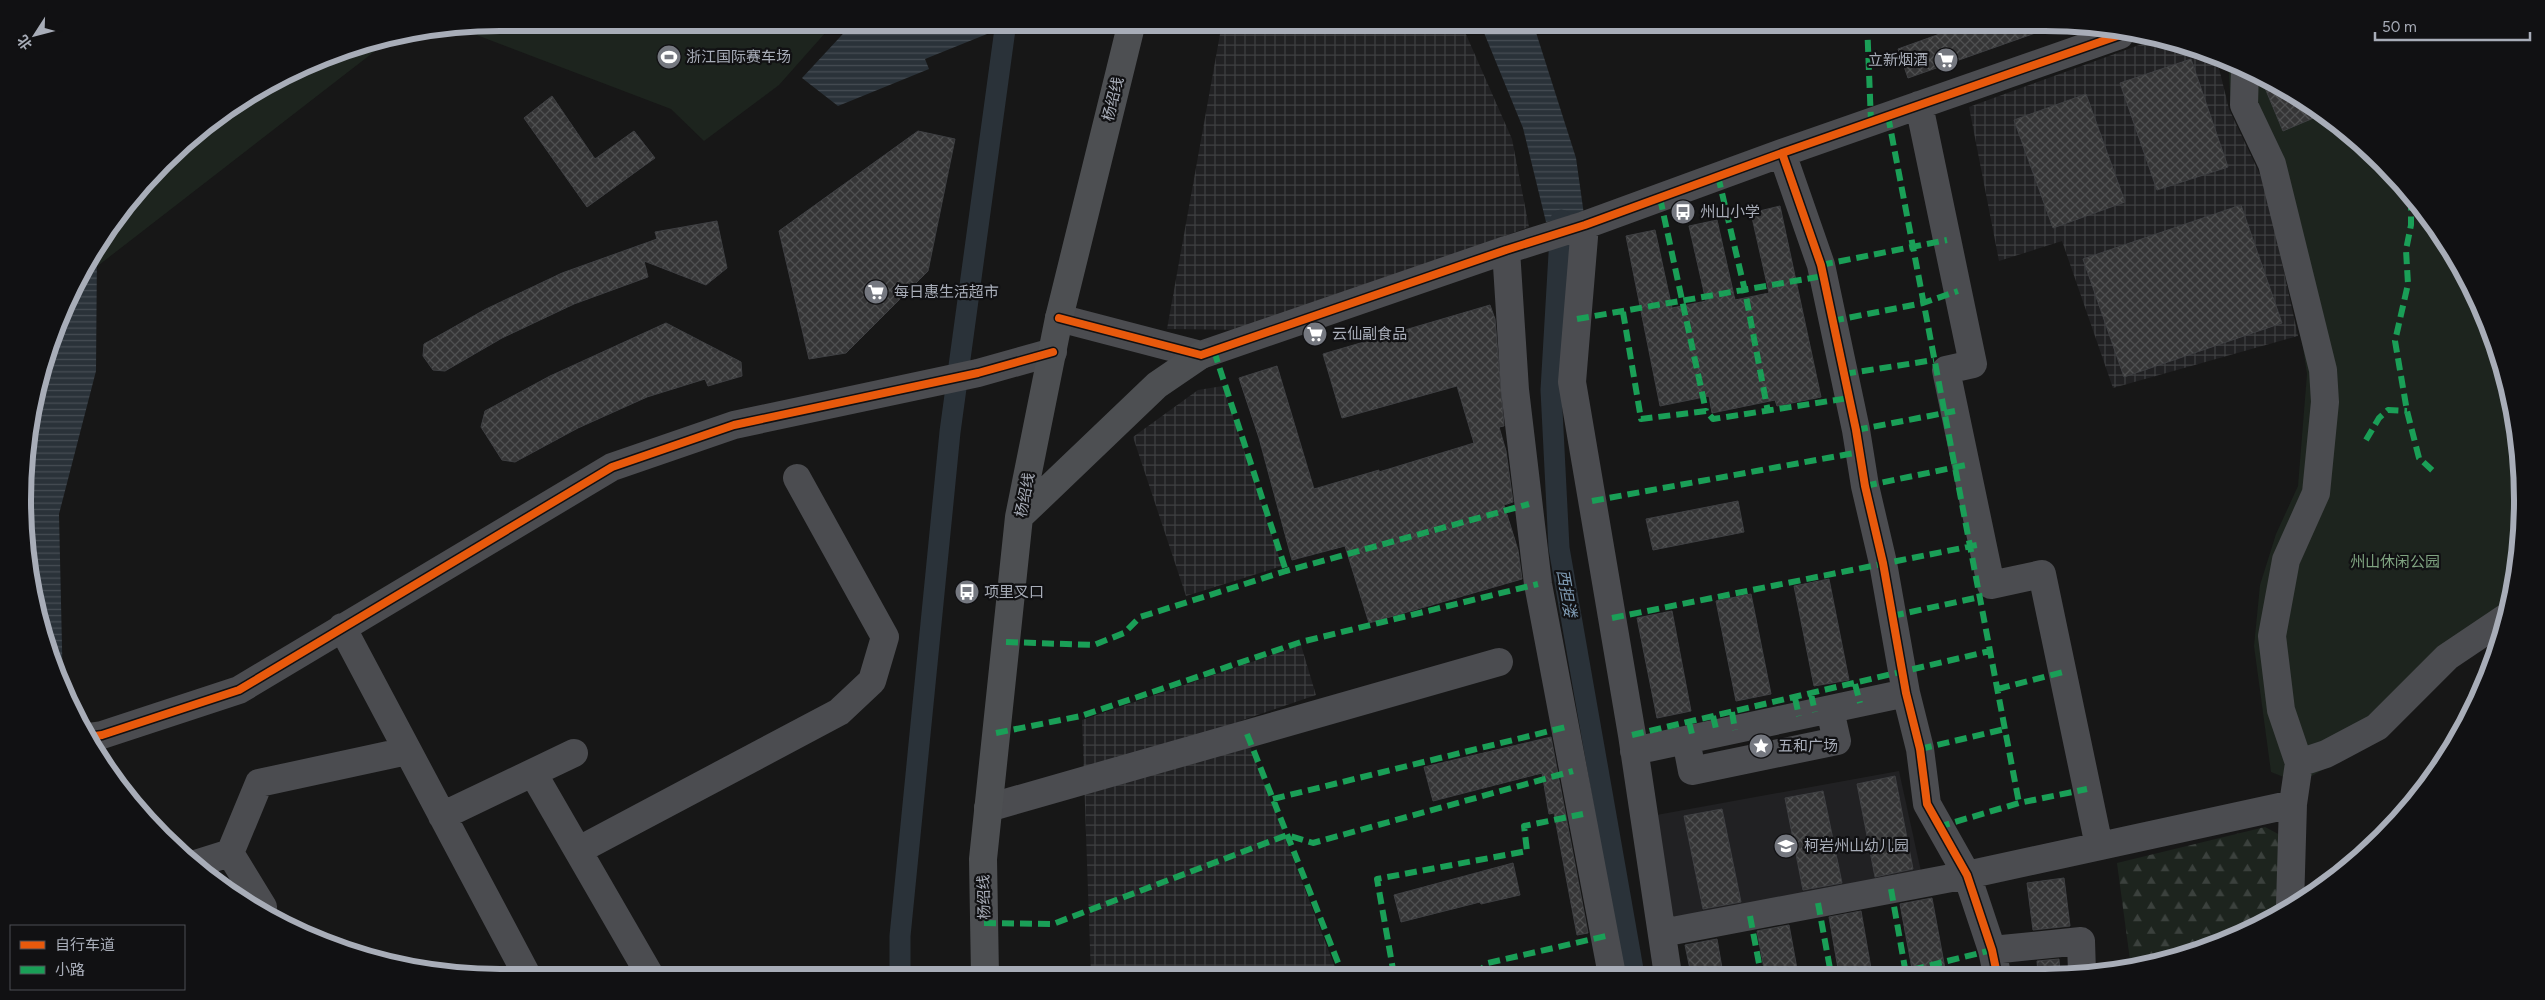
<svg xmlns="http://www.w3.org/2000/svg" width="2545" height="1000" viewBox="0 0 2545 1000" font-family="Figtree,'Noto Sans SC',sans-serif">
  <style>
    .built { fill: #212123 }
    .industrial { fill: url(#industrial-grid) }
    .forest { fill: url(#forest-firs) }
    .park { fill: #1d241e }
    .water { fill: url(#water-rules) }
    .lines { fill: none; stroke-linecap: round; stroke-linejoin: round }
    .canal { stroke: #2a3239; stroke-width: 21 }
    .building { fill: url(#building-cross-hatch); stroke: #3f4043 }
    .minor { stroke: #4b4c50; stroke-width: 28 }
    .major { stroke: #4d4f52; stroke-width: 28 }
    .quiet { stroke: #1a9f57; stroke-width: 6; stroke-dasharray: 12 6; stroke-linecap: butt }
    .cycleway-casing { stroke: #111113; stroke-width: 11 }
    .cycleway { stroke: #e8590c; stroke-width: 8 }
    .labels { text-anchor: middle; stroke-width: 4.5; stroke-linejoin: round; paint-order: stroke }
    .poi-label { font-size: 15px; fill: #a8adb8; stroke: #111113; text-anchor: start }
    .street-label { font-size: 15px; fill: #a8adb8; stroke: #111113 }
    .park-label { font-size: 15px; fill: #7fa381; stroke: #111113 }
    .water-label { font-size: 16px; font-style: italic; fill: #7f9bb3; stroke: #111113 }
    .rim { fill: none; stroke: #a8adb8; stroke-width: 6 }
  </style>
  <defs>
    <pattern id="industrial-grid" width="8" height="8" patternUnits="userSpaceOnUse" patternTransform="scale(1.25)"><rect width="8" height="8" fill="#212123"/><path d="M0 4h8M4 0v8" fill="none" stroke="#3e3f41"/></pattern>
    <pattern id="forest-firs" width="22" height="20" patternUnits="userSpaceOnUse" patternTransform="scale(1.25)"><rect width="22" height="20" fill="#1d241e"/><path d="M5 1l3.5 6h-7zM16 11l3.5 6h-7z" fill="#3b413d"/></pattern>
    <pattern id="water-rules" width="6" height="5" patternUnits="userSpaceOnUse" patternTransform="scale(1.25)"><rect width="6" height="5" fill="#2a3239"/><path d="M0 2.5h6" fill="none" stroke="#464d54"/></pattern>
    <pattern id="building-cross-hatch" width="8" height="8" patternUnits="userSpaceOnUse" patternTransform="scale(1.25)"><rect width="8" height="8" fill="#353536"/><path d="M0 0l8 8M0 8l8-8" fill="none" stroke="#4f5051"/></pattern>
  </defs>
  <rect width="100%" height="100%" fill="#171717"/>
  <path class="built" d="M 1899,771 L 1922,876 L 1672,925 L 1651,816 Z"/>
  <path class="industrial" d="M 1222,23 L 1461,23 L 1512,139 L 1529,227 L 1248,330 L 1167,329 Z
    M 2153,40 L 2198,48 L 2216,56 L 2229,109 L 2265,185 L 2298,336 L 2113,388 L 2062,241 L 1999,261 L 1969,107 Z
    M 1223,386 L 1282,566 L 1186,596 L 1133,437 L 1198,390 Z
    M 1301,645 L 1316,695 L 1240,721 L 1338,975 L 1091,976 L 1082,720 Z"/>
  <path class="forest" d="M 2265,827 L 2282,836 L 2280,912 L 2256,928 L 2156,959 L 2130,960 L 2117,863 Z"/>
  <path class="park" d="M 500,22 L 834,22 L 834,23 L 779,85 L 704,141 L 671,109 L 461,29 Z
    M 388,41 L 86,275 L 32,593 L 27,437 L 48,346 L 86,262 L 185,141 L 262,86 L 346,48 Z
    M 2228,61 L 2283,86 L 2360,141 L 2424,209 L 2473,289 L 2506,376 L 2521,468 L 2518,562 L 2502,635 L 2448,672 L 2380,738 L 2299,783 L 2271,772 L 2254,646 L 2260,585 L 2276,534 L 2298,486 L 2307,374 L 2301,335 L 2267,184 L 2231,109 Z"/>
  <path class="water" d="M 853,23 L 1017,22 L 1017,26 L 992,32 L 925,59 L 929,69 L 838,106 L 802,78 Z
    M 1480,23 L 1533,23 L 1576,158 L 1584,215 L 1546,222 L 1523,128 Z
    M 97,248 L 96,371 L 59,514 L 63,691 L 32,593 L 27,437 L 48,346 L 86,262 Z"/>
  <g class="lines">
    <path class="canal" d="M 1561,220 L 1551,390 L 1559,548 L 1634,975
      M 900,976 L 900,936 L 950,432 L 1005,29"/>
  </g>
  <path class="building" d="M 1973,22 L 2045,22 L 2058,25 L 1908,78 L 1898,49 Z
    M 2191,59 L 2228,167 L 2157,190 L 2120,83 Z
    M 2260,76 L 2284,86 L 2323,114 L 2283,131 Z
    M 2086,94 L 2125,202 L 2053,228 L 2014,120 Z
    M 552,96 L 595,159 L 634,131 L 655,158 L 587,207 L 524,118 Z
    M 918,131 L 955,139 L 928,271 L 846,353 L 809,359 L 779,231 Z
    M 2241,205 L 2282,323 L 2124,377 L 2083,259 Z
    M 1780,206 L 1821,397 L 1777,406 L 1775,400 L 1712,413 L 1709,396 L 1660,406 L 1626,236 L 1655,230 L 1672,308 L 1706,301 L 1689,226 L 1717,220 L 1735,300 L 1769,293 L 1751,213 Z
    M 717,221 L 727,268 L 706,285 L 644,261 L 648,277 L 574,304 L 502,338 L 445,371 L 433,370 L 423,356 L 424,344 L 486,309 L 562,273 L 657,239 L 655,232 Z
    M 1490,305 L 1495,319 L 1504,426 L 1499,427 L 1506,451 L 1513,502 L 1504,505 L 1518,550 L 1522,579 L 1369,623 L 1345,546 L 1292,560 L 1259,438 L 1239,378 L 1277,366 L 1314,489 L 1379,470 L 1379,472 L 1474,443 L 1457,386 L 1342,418 L 1323,354 Z
    M 666,323 L 741,362 L 742,376 L 708,386 L 705,379 L 647,397 L 578,428 L 515,462 L 502,460 L 481,427 L 485,411 L 550,376 Z
    M 1738,501 L 1744,532 L 1653,550 L 1646,519 Z
    M 1829,579 L 1849,680 L 1814,686 L 1794,586 Z
    M 1751,594 L 1771,694 L 1736,701 L 1716,601 Z
    M 1672,611 L 1691,711 L 1657,718 L 1637,618 Z
    M 1551,737 L 1588,933 L 1577,935 L 1554,813 L 1549,814 L 1542,773 L 1433,801 L 1424,767 Z
    M 1895,776 L 1913,869 L 1875,877 L 1857,784 Z
    M 1823,791 L 1842,883 L 1803,890 L 1785,798 Z
    M 1722,809 L 1741,902 L 1703,909 L 1684,816 Z
    M 1513,863 L 1520,895 L 1481,904 L 1480,902 L 1401,922 L 1394,895 Z
    M 2064,878 L 2070,926 L 2033,930 L 2027,883 Z
    M 1932,898 L 1946,974 L 1913,974 L 1900,904 Z
    M 1861,911 L 1872,974 L 1839,974 L 1829,917 Z
    M 1789,925 L 1798,974 L 1765,974 L 1757,931 Z
    M 1717,939 L 1723,974 L 1691,974 L 1685,945 Z
    M 2059,959 L 2060,974 L 2038,974 L 2037,961 Z"/>
  <g class="lines">
    <path class="minor" d="M 2245,69 L 2244,105 L 2272,164 L 2323,370 L 2325,402 L 2316,493 L 2286,560 L 2272,636 L 2281,710 L 2299,763 L 2326,754 L 2377,727 L 2447,657 L 2505,618
      M 1919,105 L 1973,364 L 1946,370 L 1991,585 L 2042,574 L 2099,846
      M 1782,153 L 1821,265 L 1856,430 L 1865,486 L 1883,563 L 1906,693 L 1920,749 L 1927,804 L 1967,875 L 1992,950 L 1997,974
      M 1585,225 L 1572,382 L 1632,735 L 1668,975
      M 1506,250 L 1515,390 L 1538,584 L 1612,975
      M 1059,318 L 1201,355 L 1506,250 L 1585,225 L 1782,153 L 2120,35
      M 342,627 L 528,977
      M 88,737 L 102,735 L 239,690 L 612,467 L 734,425 L 978,373 L 1053,352
      M 1686,740 L 1692,771 L 1837,741 L 1830,710
      M 1634,751 L 1906,693
      M 533,773 L 651,977
      M 988,808 L 1499,662
      M 442,816 L 574,753
      M 579,850 L 839,712 L 872,681 L 885,637 L 797,478
      M 230,853 L 259,783 L 407,751
      M 195,864 L 230,853 L 263,907
      M 2290,905 L 2293,804 L 2299,763
      M 1662,933 L 1967,875 L 2293,804
      M 1992,950 L 2081,941 L 2082,973"/>
    <path class="major" d="M 1019,517 L 1157,385 L 1201,355
      M 985,976 L 983,859 L 1019,517 L 1059,318 L 1132,22"/>
    <path class="quiet" d="M 1867,22 L 1871,122
      M 1888,116 L 2019,803
      M 1718,176 L 1745,291 L 1768,412
      M 1660,198 L 1706,411
      M 2416,201 L 2411,205 L 2411,225 L 2406,250 L 2408,284 L 2395,341 L 2407,411 L 2419,458 L 2433,471
      M 1821,265 L 1947,240
      M 1623,312 L 1641,419 L 1706,411 L 1713,419 L 1849,398
      M 1577,319 L 1823,276
      M 1832,321 L 1923,303 L 1958,291
      M 1214,351 L 1286,571
      M 1844,374 L 1934,360
      M 1856,430 L 1955,411
      M 2366,440 L 2379,418 L 2388,410 L 2407,411
      M 1865,486 L 1966,465
      M 1592,501 L 1860,452
      M 1892,616 L 1980,597
      M 1612,618 L 1982,544
      M 1006,642 L 1094,645 L 1124,633 L 1140,617 L 1286,571 L 1529,504
      M 1855,684 L 1860,703
      M 1998,689 L 2063,672
      M 1811,694 L 1815,712
      M 1795,698 L 1799,716
      M 1732,712 L 1735,730
      M 1713,716 L 1717,733
      M 1689,722 L 1693,738
      M 996,733 L 1081,716 L 1301,642 L 1538,584
      M 1247,734 L 1343,975
      M 1632,735 L 1990,651
      M 1920,749 L 2005,729
      M 1273,799 L 1566,727
      M 1938,827 L 2019,803 L 2087,789
      M 1891,889 L 1906,974
      M 1818,903 L 1831,974
      M 1750,916 L 1761,974
      M 984,923 L 1053,924 L 1287,835 L 1313,843 L 1573,771
      M 1895,974 L 1992,950
      M 1394,975 L 1377,879 L 1527,851 L 1524,826 L 1583,814
      M 1475,975 L 1488,963 L 1606,936"/>
    <defs>
      <path id="cycleway" d="M 1782,153 L 1821,265 L 1856,430 L 1865,486 L 1883,563 L 1906,693 L 1920,749 L 1927,804 L 1967,875 L 1992,950 L 1997,974
        M 1059,318 L 1201,355 L 1506,250 L 1585,225 L 1782,153 L 2120,35
        M 88,737 L 102,735 L 239,690 L 612,467 L 734,425 L 978,373 L 1053,352"/>
    </defs>
    <use href="#cycleway" class="cycleway-casing"/>
    <use href="#cycleway" class="cycleway"/>
  </g>
  <defs>
    <symbol id="stadium-disc" viewBox="-11 -11 22 22"><circle r="9.5" fill="#757880" stroke="#111113"/><path d="M0-5a6.5 5 0 1 0 0 10a6.5 5 0 1 0 0-10ZM-3.5-1.8h7v3.6h-7Z" fill="#fff"/></symbol>
    <symbol id="supermarket-disc" viewBox="-11 -11 22 22"><circle r="9.5" fill="#757880" stroke="#111113"/><path d="M-6-5.5h2.5l.6 2H6L4.5 2H-2.5L-4.4-4H-6ZM-1.5 3.2a1.3 1.3 0 1 0 .1 0ZM3 3.2a1.3 1.3 0 1 0 .1 0Z" fill="#fff"/></symbol>
    <symbol id="bus-disc" viewBox="-11 -11 22 22"><circle r="9.5" fill="#757880" stroke="#111113"/><path d="M-5-6H5V4H4V6H2V4H-2V6H-4V4H-5ZM-3.5-4V0h7V-4ZM-3.5 1.2v1.5H-2V1.2ZM2 1.2v1.5H3.5V1.2Z" fill="#fff"/></symbol>
    <symbol id="sight-disc" viewBox="-11 -11 22 22"><circle r="9.5" fill="#757880" stroke="#111113"/><path d="M0-6L1.8-2.2L6-1.7L2.9 1.2L3.7 5.4L0 3.3L-3.7 5.4L-2.9 1.2L-6-1.7L-1.8-2.2Z" fill="#fff"/></symbol>
    <symbol id="school-disc" viewBox="-11 -11 22 22"><circle r="9.5" fill="#757880" stroke="#111113"/><path d="M0-5L7-2L0 1L-7-2ZM-4 1L0 2.5L4 1V4Q0 6-4 4Z" fill="#fff"/></symbol>
  </defs>
  <g fill-rule="evenodd">
    <use href="#stadium-disc" x="655" y="43" width="28" height="28"/>
    <use href="#supermarket-disc" x="1932" y="46" width="28" height="28"/>
    <use href="#bus-disc" x="1669" y="198" width="28" height="28"/>
    <use href="#supermarket-disc" x="862" y="278" width="28" height="28"/>
    <use href="#supermarket-disc" x="1301" y="320" width="28" height="28"/>
    <use href="#bus-disc" x="953" y="578" width="28" height="28"/>
    <use href="#sight-disc" x="1747" y="732" width="28" height="28"/>
    <use href="#school-disc" x="1772" y="832" width="28" height="28"/>
  </g>
  <g class="labels">
    <g class="poi-label">
      <text x="686" y="62">浙江国际赛车场</text>
      <text x="1928" y="65" text-anchor="end">立新烟酒</text>
      <text x="1700" y="217">州山小学</text>
      <text x="894" y="297">每日惠生活超市</text>
      <text x="1332" y="339">云仙副食品</text>
      <text x="984" y="597">项里叉口</text>
      <text x="1778" y="751">五和广场</text>
      <text x="1804" y="851">柯岩州山幼儿园</text>
    </g>
    <g class="street-label">
      <text transform="translate(1113 99) rotate(-76)" y="5">杨绍线</text>
      <text transform="translate(1025 495) rotate(-79)" y="5">杨绍线</text>
      <text transform="translate(984 897) rotate(-91)" y="5">杨绍线</text>
    </g>
    <g class="park-label">
      <text x="2395" y="567">州山休闲公园</text>
    </g>
    <g class="water-label">
      <text transform="translate(1567 593) rotate(80)" y="6">西担溇</text>
    </g>
  </g>
  <path d="M0 0H2545V1000H0ZM500 31H2045A469 469 0 0 1 2514 500V500A469 469 0 0 1 2045 969H500A469 469 0 0 1 31 500V500A469 469 0 0 1 500 31Z" fill="#111113" fill-rule="evenodd"/>
  <path class="rim" d="M500 31H2045A469 469 0 0 1 2514 500V500A469 469 0 0 1 2045 969H500A469 469 0 0 1 31 500V500A469 469 0 0 1 500 31Z"/>
  <rect x="10" y="925" width="175" height="65" fill="#111113" stroke="#4d4f55"/>
  <rect x="20" y="941" width="25" height="8" fill="#e8590c" stroke="#4d4f55"/>
  <text x="55" y="950" font-size="15" fill="#a8adb8">自行车道</text>
  <rect x="20" y="966" width="25" height="8" fill="#1a9f57" stroke="#4d4f55"/>
  <text x="55" y="975" font-size="15" fill="#a8adb8">小路</text>
  <g transform="translate(35 35) rotate(234)" stroke="#111113" stroke-width="4" paint-order="stroke">
  <path d="M0-4L9 19L0 12L-9 19Z" fill="#a8adb8"/>
  <text y="-8" font-size="14" font-weight="bold" text-anchor="middle" fill="#a8adb8">北</text>
  </g>
  <path d="M2375 32v8h155v-8" fill="none" stroke="#a8adb8" stroke-width="2.5"/>
  <text x="2382" y="32" font-size="15" fill="#a8adb8" stroke="#111113" stroke-width="4" paint-order="stroke">50 m</text>
</svg>
